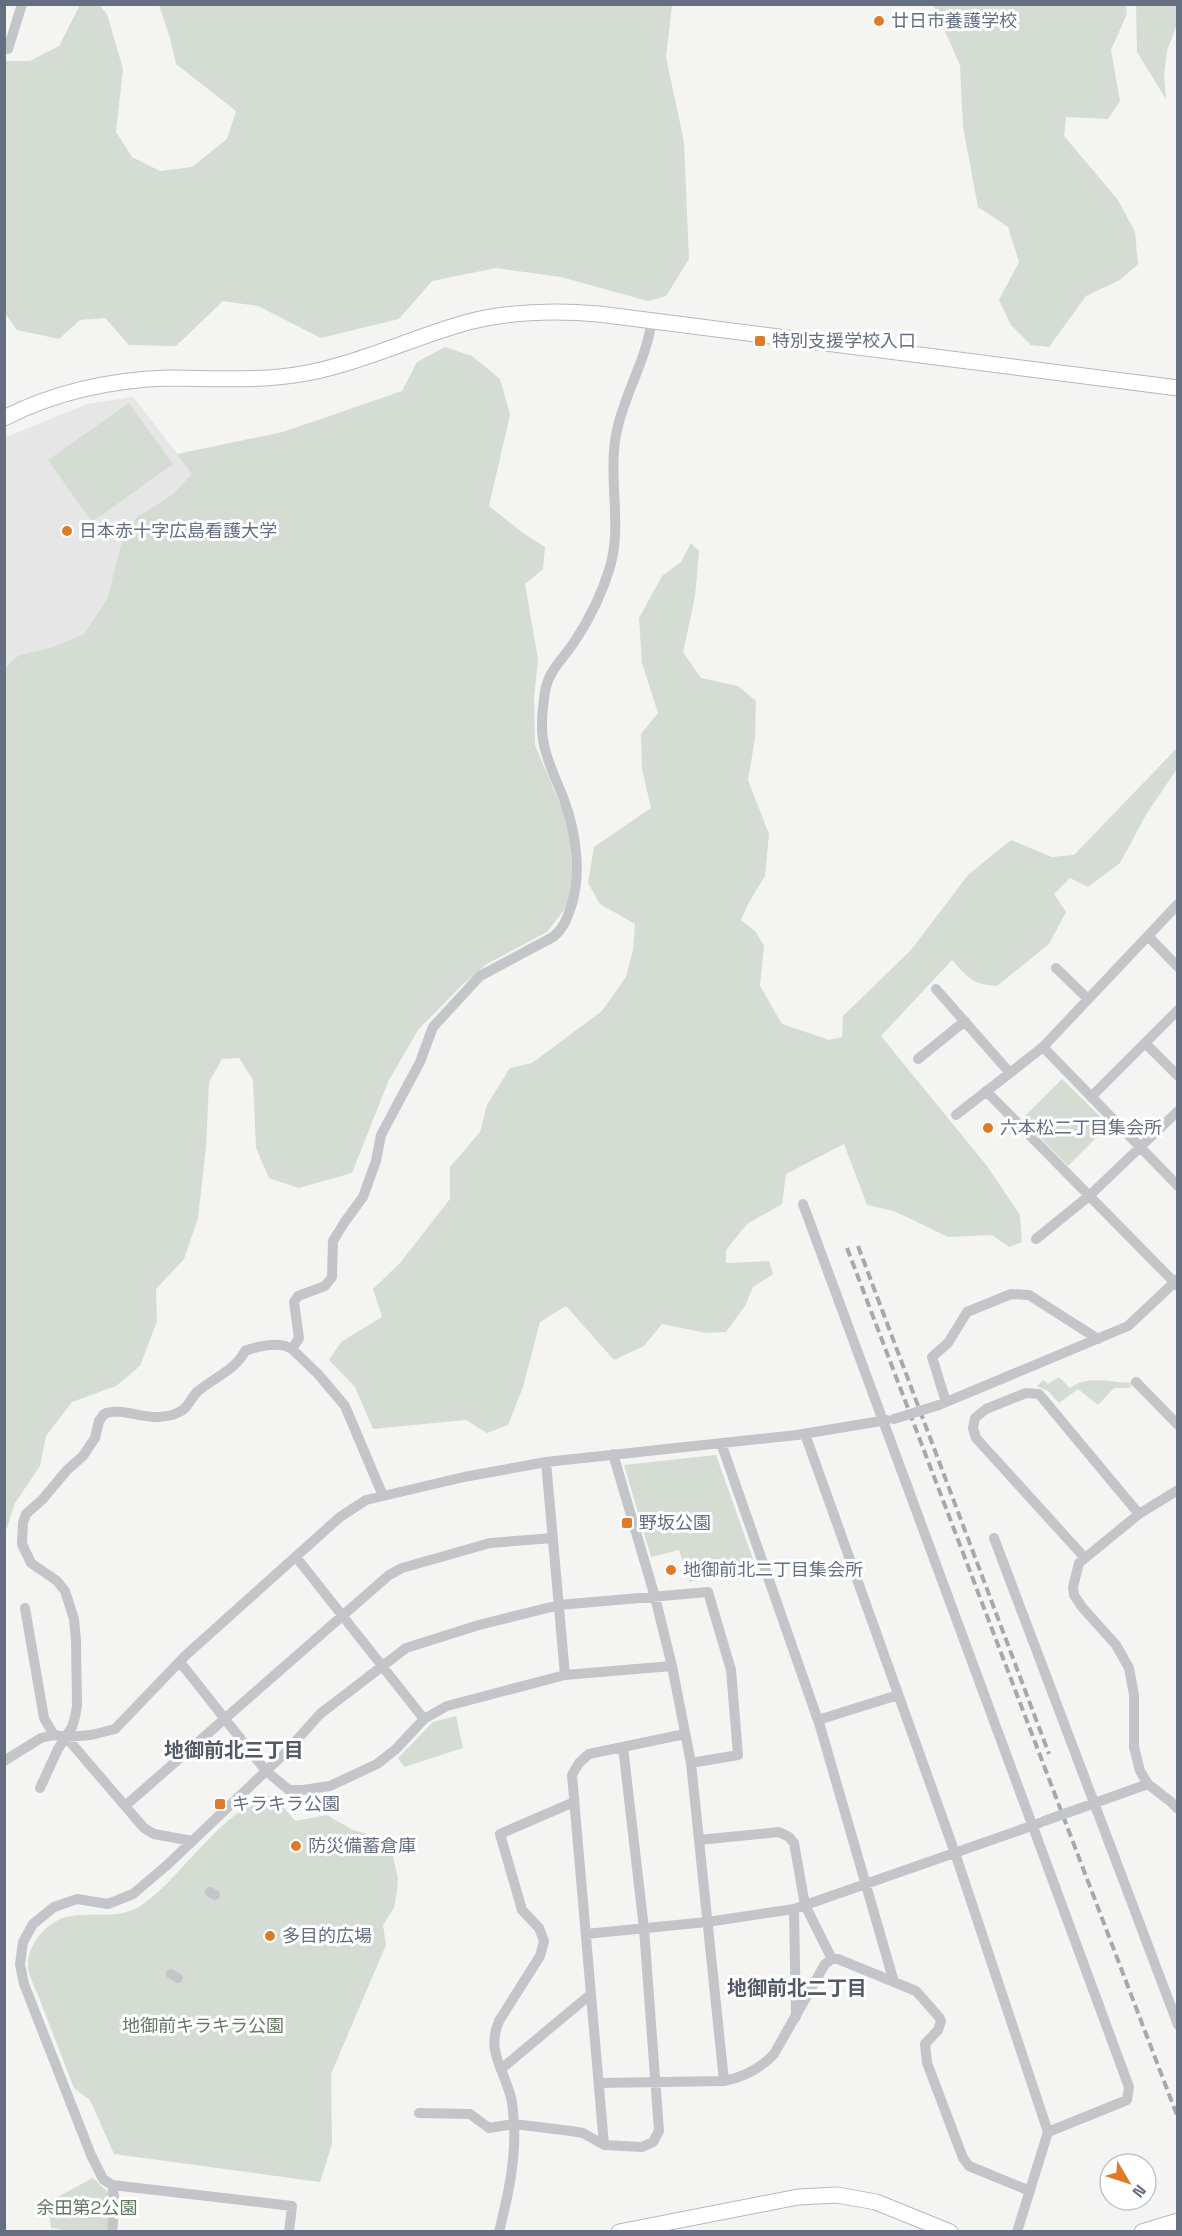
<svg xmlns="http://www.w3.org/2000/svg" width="1182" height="2236" viewBox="0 0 1182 2236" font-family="'Space Grotesk','Noto Sans JP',sans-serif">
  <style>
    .built { fill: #e5e6e5 }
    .green { fill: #d4dcd3 }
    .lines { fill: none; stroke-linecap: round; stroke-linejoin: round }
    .secondary-casing { stroke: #b5b8be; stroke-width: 17 }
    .street { stroke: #c3c5c9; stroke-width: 10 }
    .secondary { stroke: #fff; stroke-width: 15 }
    .rail { stroke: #a5a8af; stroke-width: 4; stroke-dasharray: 9 4.5; stroke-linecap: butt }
    .street-bridge { stroke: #c3c5c9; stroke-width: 10 }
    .poi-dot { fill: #df7b28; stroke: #fff; stroke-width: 2 }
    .labels { text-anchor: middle; stroke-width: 6; stroke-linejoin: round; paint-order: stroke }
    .poi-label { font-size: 18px; fill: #656f82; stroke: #fff; text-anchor: start }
    .park-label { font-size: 18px; fill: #637964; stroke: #fff }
    .neighbourhood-label { font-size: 20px; font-weight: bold; fill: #535a67; stroke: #fff }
  </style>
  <rect width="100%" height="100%" fill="#f4f5f2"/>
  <path class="built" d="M 133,397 L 193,474 L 173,494 L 137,517 L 121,545 L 107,599 L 84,634 L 53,647 L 19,655 L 5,669 L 4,438 L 87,404 Z"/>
  <path class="green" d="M 80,5 L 99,5 L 107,14 L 123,69 L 116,132 L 132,157 L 160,171 L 192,167 L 227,139 L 236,111 L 176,64 L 170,38 L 159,5 L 672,5 L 666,57 L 684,142 L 689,259 L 666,296 L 648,301 L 561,277 L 496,268 L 432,281 L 399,319 L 321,338 L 258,306 L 223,301 L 176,346 L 129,345 L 105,318 L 80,320 L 59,339 L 17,330 L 4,312 L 5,61 L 30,61 L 59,46 Z
    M 933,5 L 1126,5 L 1127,14 L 1111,50 L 1120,101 L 1108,119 L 1066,117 L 1064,136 L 1118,200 L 1135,232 L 1138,264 L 1120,280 L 1086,296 L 1049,347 L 1031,345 L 1011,325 L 999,300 L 1019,262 L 1008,227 L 978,207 L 963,127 L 960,65 Z
    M 1136,5 L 1177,5 L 1177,24 L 1167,51 L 1164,76 L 1166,99 L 1137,52 Z
    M 445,347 L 472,356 L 500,379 L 510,415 L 489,506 L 523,533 L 545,547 L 543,569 L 525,584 L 538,659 L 534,698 L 535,745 L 570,828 L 572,877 L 568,905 L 547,932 L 487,964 L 461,986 L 418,1030 L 388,1082 L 352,1173 L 299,1188 L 269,1178 L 256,1148 L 253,1080 L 239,1058 L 222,1059 L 209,1082 L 206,1147 L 198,1218 L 184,1259 L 156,1289 L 157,1321 L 140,1366 L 116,1386 L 72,1402 L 46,1436 L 40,1466 L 15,1503 L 7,1528 L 5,1529 L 4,669 L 19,655 L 53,647 L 84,634 L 107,599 L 121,545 L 137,517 L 173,494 L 192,474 L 177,454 L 283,432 L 402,391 L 417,362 Z
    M 129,403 L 173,464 L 92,522 L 48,460 Z
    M 691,543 L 699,551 L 695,597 L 683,652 L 701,678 L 738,686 L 756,701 L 755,739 L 748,780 L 769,834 L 765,876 L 749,902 L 741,920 L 756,932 L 764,946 L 760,986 L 782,1024 L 829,1040 L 842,1037 L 843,1016 L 911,950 L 968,875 L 1011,840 L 1052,857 L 1074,855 L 1177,748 L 1177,769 L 1147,813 L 1120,863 L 1088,887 L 1070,878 L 1054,894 L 1066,912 L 1049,944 L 997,986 C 971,984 969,978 952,960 L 881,1036 L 987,1166 L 1020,1215 L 1022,1242 L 1009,1247 L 992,1235 L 948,1237 L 894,1211 L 867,1205 L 844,1144 L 786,1174 L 782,1204 L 747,1224 L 726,1250 L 726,1263 L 769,1261 L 773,1274 L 753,1287 L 745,1306 L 726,1332 L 706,1333 L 662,1324 L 644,1346 L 614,1360 L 566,1306 L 540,1322 L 523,1387 L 508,1425 L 487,1433 L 466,1420 L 373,1429 L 355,1387 L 329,1360 L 341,1342 L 382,1317 L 373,1289 L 400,1263 L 450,1199 L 450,1167 L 480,1132 L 487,1105 L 510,1068 L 532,1063 L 602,1011 L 626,977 L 633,950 L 635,924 L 600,904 L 588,883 L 594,847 L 651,808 L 642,769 L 641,734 L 658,713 L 642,663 L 639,618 L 662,576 L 681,562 Z
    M 1062,1079 L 1109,1125 L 1068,1166 L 1022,1119 Z
    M 1059,1377 L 1070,1388 C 1091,1373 1114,1385 1136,1382 L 1129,1388 L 1114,1388 L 1098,1405 L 1078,1389 L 1059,1403 L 1048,1391 L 1037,1386 L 1043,1380 L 1048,1384 Z
    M 716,1455 L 753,1559 L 690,1582 L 679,1550 L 651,1557 L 624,1465 Z
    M 456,1716 L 463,1748 L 404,1767 L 398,1758 L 433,1722 Z
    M 264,1795 L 275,1797 L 295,1821 L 327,1815 L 353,1830 L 375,1836 L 392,1853 L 398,1878 L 397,1892 L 394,1908 L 383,1925 L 386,1945 L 331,2074 L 332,2144 L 320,2182 L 114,2154 L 90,2100 L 74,2088 C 63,2060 52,2031 41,2003 C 37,1992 30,1979 28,1968 C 26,1945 48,1919 71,1916 C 95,1912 120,1920 142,1905 C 166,1888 183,1865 204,1844 C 222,1825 241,1808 264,1795 Z
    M 93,2178 L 112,2196 L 109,2231 L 75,2232 L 51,2228 L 48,2202 Z"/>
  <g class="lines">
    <defs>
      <path id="secondary" d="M 4,418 C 55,392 110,380 167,378 C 213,378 261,382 307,373 C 363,362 414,337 468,322 C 511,311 554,310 599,314 L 1178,388
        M 619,2232 L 798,2197 L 837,2195 L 876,2202 L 950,2232
        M 1142,2232 L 1178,2221"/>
    </defs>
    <use href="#secondary" class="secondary-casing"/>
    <path class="street" d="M 4,48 L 8,49 L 22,4
      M 1148,936 L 1178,967
      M 1056,968 L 1088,999
      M 936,989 L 1010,1073
      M 1145,1043 L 1178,1076
      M 1043,1047 L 1178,1186
      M 918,1059 L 965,1021
      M 986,1091 L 1178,1286
      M 1091,1097 L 1178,1010
      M 956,1115 L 1043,1047 L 1178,904
      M 803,1204 C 910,1499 1022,1792 1129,2087 L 1127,2100 L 1048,2132
      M 1036,1239 L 1089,1196 L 1178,1111
      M 292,1349 L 318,1374 L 345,1406 L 383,1496
      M 1136,1382 L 1178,1425
      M 946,1402 L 932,1357 L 948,1343 L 967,1312 L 1011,1294 L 1029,1295 L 1098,1339
      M 939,1405 L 1128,1326 L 1178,1279
      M 805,1434 L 955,1853 L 1048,2132 L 1017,2232
      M 721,1443 L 820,1726 L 894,1982
      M 613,1454 L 655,1597 L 672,1666 L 691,1763 L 724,2081
      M 546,1462 L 565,1675
      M 1178,1490 L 1139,1514 L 1079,1563 L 1073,1587 L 1074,1595 L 1082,1607 L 1116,1645 L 1129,1668 L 1134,1695 L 1134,1747 L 1140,1771 L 1148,1784 L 1171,1802 L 1178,1809
      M 994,1538 L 1178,2025
      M 296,1557 L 424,1719
      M 1085,1558 L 976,1438 L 973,1428 L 975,1418 L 986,1409 L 1026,1393 L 1039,1394 L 1139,1514
      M 25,1608 L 44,1718 L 54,1735
      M 180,1662 L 266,1771 L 289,1790 L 303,1790 L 330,1786 L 377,1764 L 396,1749 L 424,1719 L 447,1706 L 565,1675 L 672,1666
      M 818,1720 L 898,1695
      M 66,1737 L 144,1828 L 154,1834 L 192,1841
      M 4,1761 L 41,1738 L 54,1735 L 66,1737 L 91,1735 L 115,1729 L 186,1655 L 340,1517 L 366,1500 L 464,1477 L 546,1462 L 797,1435 L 887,1420
      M 40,1788 L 58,1749 L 72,1727 L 75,1717 L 77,1706 L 76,1641 L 74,1619 L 65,1591 L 57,1581 L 31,1563 L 22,1544 L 23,1523 L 26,1514 L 42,1500 L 67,1470 L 83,1456 L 95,1438 L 99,1421 L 104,1414 C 118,1407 141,1418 159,1417 C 165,1416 172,1416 177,1413 C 187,1410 190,1400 196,1393 C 212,1378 235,1371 245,1351 C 258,1346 279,1341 292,1349 L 299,1338 L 294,1302 L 298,1296 L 325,1286 L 332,1277 L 333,1241 L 344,1223 L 363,1197 L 376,1161 L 381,1135 L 420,1062 L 433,1027 L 480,976 L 553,937 C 563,929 567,919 571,907 C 582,874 576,832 564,800 C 557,781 548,764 544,745 C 541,732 542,713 544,699 C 546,672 561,662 575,641 C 590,618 602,594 610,567 C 622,526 609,483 615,441 C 621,399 646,363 652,320
      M 125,1806 L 389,1575 L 402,1568 L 490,1543 L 553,1538
      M 1078,1809 L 1148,1784
      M 699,1840 L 779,1832 L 789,1837 L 794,1843 L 805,1905 L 832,1959
      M 210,1892 L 215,1895
      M 794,1909 L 796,2017
      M 586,1934 L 707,1922 L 794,1909 L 1040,1823
      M 171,1974 L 178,1978
      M 501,2069 L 591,1994
      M 599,2083 L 724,2081 C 744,2077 760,2069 774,2054 L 825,1964 L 832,1959 L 838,1959 L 916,1991 L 939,2017 L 941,2021 L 938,2030 L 925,2044 L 927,2063 L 963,2158 L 969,2166 L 1030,2191
      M 419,2113 L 470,2114 L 489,2128 L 514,2124 L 571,2131 L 583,2133 L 604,2145 L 642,2147 L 653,2142 L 659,2131 L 644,1929 L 623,1747
      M 604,2145 L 572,1775 L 579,1763 L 589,1754 L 685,1734
      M 112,2185 L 292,2206 L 289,2232
      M 112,2232 L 115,2202 L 112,2185 L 103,2179 L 91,2155 L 24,1984 L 20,1964 L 23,1942 L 33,1924 L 54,1907 L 77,1899 L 108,1904 L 133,1894 L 166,1866 L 286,1752 L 320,1714 L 406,1648 L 479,1625 L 559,1605 L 708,1592 L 731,1670 L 738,1755 L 691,1763
      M 499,2232 C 508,2196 516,2160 514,2123 C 513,2113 513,2100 509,2091 C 501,2065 487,2049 499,2021 L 540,1956 L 544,1941 L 539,1928 L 522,1910 L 500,1834 L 574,1802"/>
    <use href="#secondary" class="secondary"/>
    <path class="rail" d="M 858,1246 L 1049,1754
      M 847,1248 L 1178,2118"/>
    <path class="street-bridge" d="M 894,1419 L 939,1405
      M 1044,1821 L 1078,1809"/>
  </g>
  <g class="poi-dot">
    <circle cx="879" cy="21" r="6"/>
    <rect x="754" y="335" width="12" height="12" rx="3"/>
    <circle cx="67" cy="531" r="6"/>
    <circle cx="988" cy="1128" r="6"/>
    <rect x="621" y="1517" width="12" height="12" rx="3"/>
    <circle cx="671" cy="1570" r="6"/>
    <rect x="214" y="1798" width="12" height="12" rx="3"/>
    <circle cx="296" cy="1846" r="6"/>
    <circle cx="270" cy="1936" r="6"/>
  </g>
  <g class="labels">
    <g class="poi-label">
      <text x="891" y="27">廿日市養護学校</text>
      <text x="772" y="347">特別支援学校入口</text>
      <text x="79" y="537">日本赤十字広島看護大学</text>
      <text x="1000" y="1134">六本松二丁目集会所</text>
      <text x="639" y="1529">野坂公園</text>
      <text x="683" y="1576">地御前北二丁目集会所</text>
      <text x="232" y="1810">キラキラ公園</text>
      <text x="308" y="1852">防災備蓄倉庫</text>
      <text x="282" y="1942">多目的広場</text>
    </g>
    <g class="park-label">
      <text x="203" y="2032">地御前キラキラ公園</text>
      <text x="87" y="2214">余田第2公園</text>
    </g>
    <g class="neighbourhood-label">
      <text x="234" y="1757">地御前北三丁目</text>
      <text x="797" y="1995">地御前北二丁目</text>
    </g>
  </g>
  <rect width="1182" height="2236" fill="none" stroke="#656f82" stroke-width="12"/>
  <g transform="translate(1128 2182) rotate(129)"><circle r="28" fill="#ffffff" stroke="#c1c5cd" stroke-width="1.5"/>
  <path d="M0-4.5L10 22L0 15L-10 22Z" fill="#df7b28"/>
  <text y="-9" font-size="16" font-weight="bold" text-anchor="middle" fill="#656f82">N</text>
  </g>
</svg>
